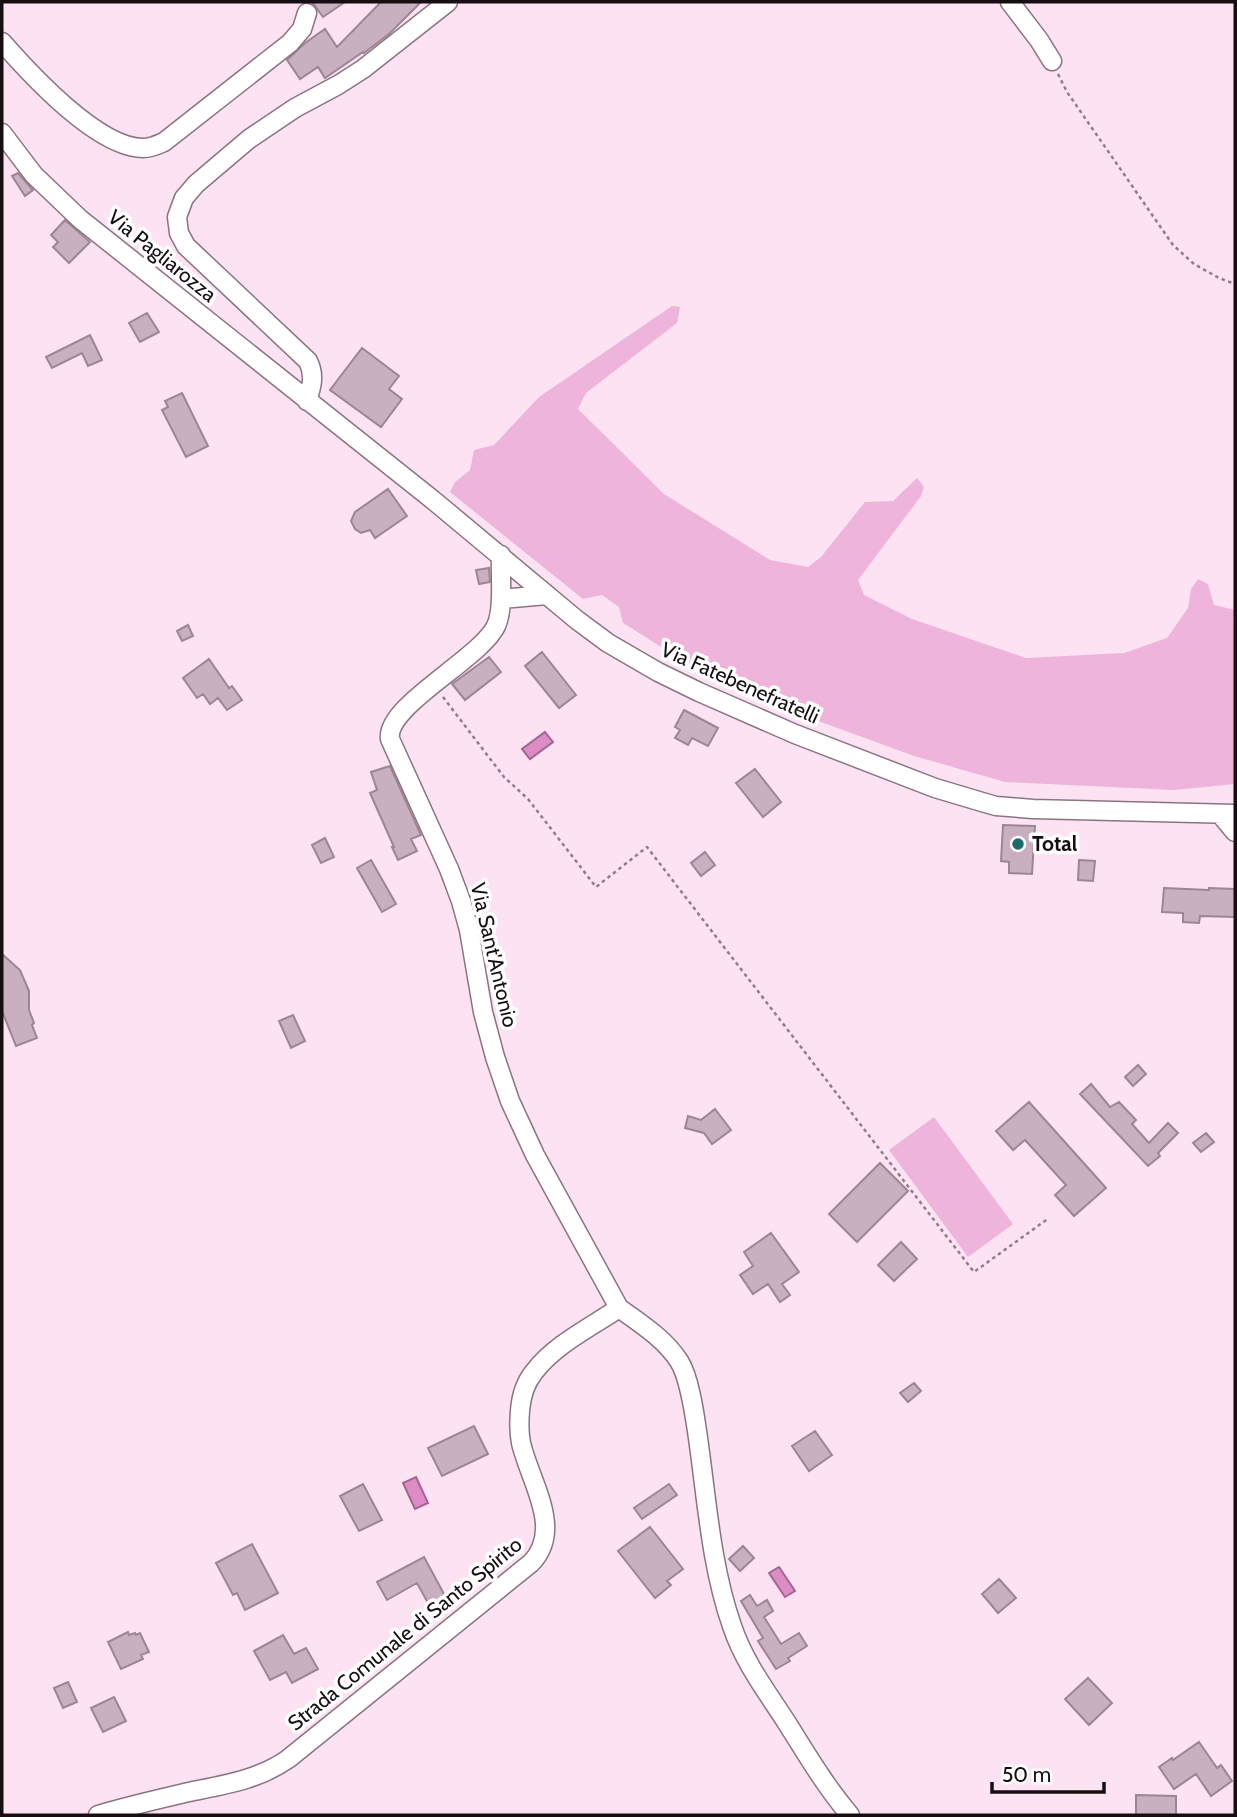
<svg xmlns="http://www.w3.org/2000/svg" width="1237" height="1817" viewBox="0 0 1237 1817" font-family="Cabin,sans-serif">
  <style>
    .green { fill: #efb4dc }
    .water { fill: #de8cc5; stroke: #a26690; stroke-width: 2 }
    .building { fill: #c8b0c0; stroke: #9c8594; stroke-width: 2 }
    .lines { fill: none; stroke-linecap: round; stroke-linejoin: round }
    .minor-casing { stroke: #8a7483; stroke-width: 21 }
    .path { stroke: #8f7e89; stroke-width: 2.5; stroke-dasharray: 3.5 3.5; stroke-linecap: butt }
    .minor { stroke: #fff; stroke-width: 18 }
    .poi-dot { fill: #1e6a6f; stroke: #fff; stroke-width: 2.5 }
    .labels { text-anchor: middle; stroke-width: 7; stroke-linejoin: round; paint-order: stroke }
    .street-label { font-size: 21px; fill: #160e13; stroke: #fff }
    .poi-label { font-size: 21px; font-weight: bold; fill: #160e13; stroke: #fff; text-anchor: start }
  </style>
  <rect width="100%" height="100%" fill="#fce2f3"/>
  <path class="green" d="M 672,306 L 680,307 L 677,323 L 586,393 L 578,409 L 664,494 L 770,560 L 808,567 L 821,557 L 865,502 L 893,501 L 917,478 L 924,487 L 921,496 L 858,580 L 864,595 L 912,619 L 1026,658 L 1124,653 L 1167,638 L 1188,608 L 1191,589 L 1198,579 L 1208,584 L 1214,605 L 1235,610 L 1235,784 L 1174,790 L 1005,782 L 914,756 L 788,710 L 703,673 L 623,623 L 619,607 L 602,595 L 583,599 L 450,492 L 455,482 L 470,470 L 474,450 L 494,445 L 539,397 Z
    M 934,1117 L 1013,1224 L 968,1257 L 889,1150 Z"/>
  <path class="water" d="M 545,732 L 553,742 L 530,759 L 522,749 Z
    M 416,1477 L 428,1503 L 415,1509 L 403,1483 Z
    M 779,1567 L 795,1591 L 785,1597 L 769,1573 Z"/>
  <path class="building" d="M 312,2 L 345,2 L 323,17 Z
    M 381,2 L 421,2 L 389,34 L 364,53 L 363,52 L 325,78 L 318,67 L 300,79 L 287,60 L 305,43 L 325,29 L 337,47 Z
    M 18,173 L 33,190 L 25,196 L 12,176 Z
    M 65,220 L 90,242 L 69,263 L 53,247 L 58,242 L 51,235 Z
    M 147,313 L 159,332 L 140,342 L 129,323 Z
    M 90,335 L 102,360 L 88,366 L 82,353 L 52,368 L 46,357 Z
    M 362,348 L 399,376 L 389,389 L 402,399 L 381,427 L 330,390 Z
    M 182,393 L 208,446 L 186,457 L 162,410 L 168,407 L 165,401 Z
    M 388,489 L 407,516 L 375,538 L 370,530 L 361,533 L 355,529 L 351,521 L 355,512 Z
    M 489,568 L 490,582 L 479,584 L 476,570 Z
    M 188,625 L 193,636 L 182,641 L 177,631 Z
    M 542,652 L 576,695 L 559,708 L 525,666 Z
    M 489,657 L 501,672 L 465,700 L 452,684 Z
    M 209,659 L 229,688 L 232,686 L 242,700 L 227,710 L 218,698 L 210,704 L 203,694 L 197,698 L 183,678 Z
    M 684,710 L 718,728 L 708,746 L 692,738 L 688,745 L 675,738 L 680,730 L 675,727 Z
    M 390,766 L 421,835 L 411,839 L 417,851 L 398,860 L 392,847 L 394,847 L 370,793 L 377,790 L 371,772 Z
    M 755,769 L 781,802 L 763,817 L 736,783 Z
    M 1003,825 L 1035,826 L 1032,874 L 1009,873 L 1009,862 L 1001,861 Z
    M 325,838 L 334,857 L 321,863 L 312,845 Z
    M 705,852 L 715,865 L 701,876 L 691,863 Z
    M 371,860 L 396,904 L 382,912 L 357,868 Z
    M 1079,860 L 1095,861 L 1093,881 L 1078,880 Z
    M 1164,888 L 1209,890 L 1209,888 L 1235,889 L 1235,917 L 1200,916 L 1199,923 L 1183,922 L 1183,913 L 1162,912 Z
    M 2,954 L 20,970 L 29,991 L 29,1010 L 34,1023 L 32,1025 L 37,1038 L 16,1046 L 2,1011 Z
    M 293,1015 L 305,1041 L 291,1048 L 279,1021 Z
    M 1138,1065 L 1146,1074 L 1133,1086 L 1125,1077 Z
    M 1091,1084 L 1110,1107 L 1119,1102 L 1136,1120 L 1132,1124 L 1149,1143 L 1168,1123 L 1178,1133 L 1158,1153 L 1160,1156 L 1148,1166 L 1080,1094 Z
    M 1029,1102 L 1106,1188 L 1074,1216 L 1055,1195 L 1066,1185 L 1025,1140 L 1013,1150 L 996,1131 Z
    M 715,1109 L 731,1130 L 712,1144 L 704,1133 L 685,1128 L 688,1116 L 701,1120 Z
    M 1206,1133 L 1214,1142 L 1201,1152 L 1193,1143 Z
    M 880,1163 L 908,1191 L 857,1242 L 829,1214 Z
    M 771,1233 L 799,1272 L 782,1284 L 790,1295 L 780,1302 L 768,1284 L 753,1294 L 740,1275 L 753,1266 L 744,1252 Z
    M 901,1242 L 917,1259 L 894,1281 L 878,1265 Z
    M 914,1383 L 921,1391 L 908,1402 L 900,1393 Z
    M 474,1426 L 488,1454 L 442,1476 L 428,1448 Z
    M 815,1431 L 832,1455 L 809,1471 L 792,1446 Z
    M 363,1484 L 382,1520 L 359,1531 L 340,1496 Z
    M 669,1484 L 677,1495 L 642,1519 L 634,1508 Z
    M 650,1527 L 683,1569 L 667,1581 L 671,1585 L 655,1598 L 618,1551 Z
    M 252,1544 L 278,1593 L 245,1610 L 237,1593 L 233,1595 L 216,1563 Z
    M 743,1546 L 754,1558 L 740,1571 L 729,1559 Z
    M 424,1557 L 450,1605 L 434,1614 L 417,1583 L 387,1600 L 377,1582 Z
    M 999,1579 L 1016,1598 L 998,1613 L 982,1594 Z
    M 750,1595 L 757,1606 L 767,1600 L 773,1611 L 764,1617 L 781,1644 L 799,1633 L 807,1646 L 788,1658 L 790,1661 L 776,1669 L 758,1641 L 763,1638 L 741,1601 Z
    M 128,1632 L 129,1635 L 135,1633 L 136,1635 L 140,1633 L 149,1652 L 141,1655 L 143,1659 L 121,1669 L 108,1642 Z
    M 283,1635 L 294,1654 L 306,1648 L 318,1669 L 292,1683 L 286,1672 L 270,1680 L 254,1651 Z
    M 1088,1678 L 1112,1703 L 1089,1725 L 1065,1699 Z
    M 68,1682 L 77,1702 L 63,1708 L 54,1688 Z
    M 114,1697 L 126,1721 L 103,1732 L 91,1708 Z
    M 1199,1742 L 1217,1768 L 1221,1765 L 1232,1781 L 1211,1796 L 1196,1774 L 1174,1789 L 1159,1767 L 1172,1758 L 1173,1760 Z
    M 1136,1795 L 1176,1796 L 1176,1815 L 1136,1815 Z"/>
  <g class="lines">
    <defs>
      <path id="minor" d="M 1010,2 L 1039,40 L 1052,61
        M 2,42 C 30,74 98,148 143,148 C 151,148 157,145 164,142 L 290,43 L 302,29 L 307,13
        M 2,133 L 34,175 L 80,219 L 433,500 L 577,620 L 608,643 L 658,672 L 699,692 L 795,734 L 935,788 L 982,802 L 996,806 L 1033,809 L 1235,814
        M 307,401 C 312,386 315,375 308,361 L 186,246 L 179,233 L 177,217 L 184,198 L 196,184 L 249,139 L 295,108 L 338,85 L 363,69 L 448,2
        M 501,555 C 500,576 504,609 496,626 C 480,659 385,706 390,739 L 449,869 L 461,901 L 469,930 L 483,1012 L 495,1057 L 510,1101 L 535,1155 L 619,1308 C 640,1323 665,1339 679,1361 C 690,1378 695,1417 698,1438 C 707,1501 711,1566 732,1626 C 744,1662 767,1692 787,1723 C 807,1755 826,1787 850,1815
        M 501,599 L 547,595
        M 1220,814 L 1235,832
        M 98,1815 C 128,1806 159,1799 189,1792 C 223,1785 258,1780 288,1759 L 531,1563 C 564,1529 530,1482 521,1443 C 519,1433 519,1422 520,1411 C 521,1397 525,1383 534,1372 C 554,1345 591,1327 619,1308"/>
    </defs>
    <use href="#minor" class="minor-casing"/>
    <path class="path" d="M 1058,74 L 1067,92 L 1173,245 L 1194,264 L 1219,278 L 1235,284
      M 443,697 L 504,777 L 528,799 L 596,887 L 647,847 L 974,1272 L 1049,1218"/>
    <use href="#minor" class="minor"/>
  </g>
  <circle class="poi-dot" cx="1018" cy="844" r="7"/>
  <g class="labels">
    <g class="street-label">
      <text transform="translate(162 256) rotate(39)" y="7">Via Pagliarozza</text>
      <text transform="translate(740 683) rotate(24)" y="7">Via Fatebenefratelli</text>
      <text transform="translate(494 955) rotate(77)" y="7">Via Sant'Antonio</text>
      <text transform="translate(405 1634) rotate(-39)" y="7">Strada Comunale di Santo Spirito</text>
    </g>
    <g class="poi-label">
      <text x="1032" y="851">Total</text>
    </g>
  </g>
  <rect width="1237" height="1817" fill="none" stroke="#160e13" stroke-width="7"/>
  <path d="M992 1782v10h112v-10" fill="none" stroke="#160e13" stroke-width="3.5"/>
  <text x="1002" y="1782" font-size="21" fill="#160e13" stroke="#ffffff" stroke-width="5" paint-order="stroke">50 m</text>
</svg>
